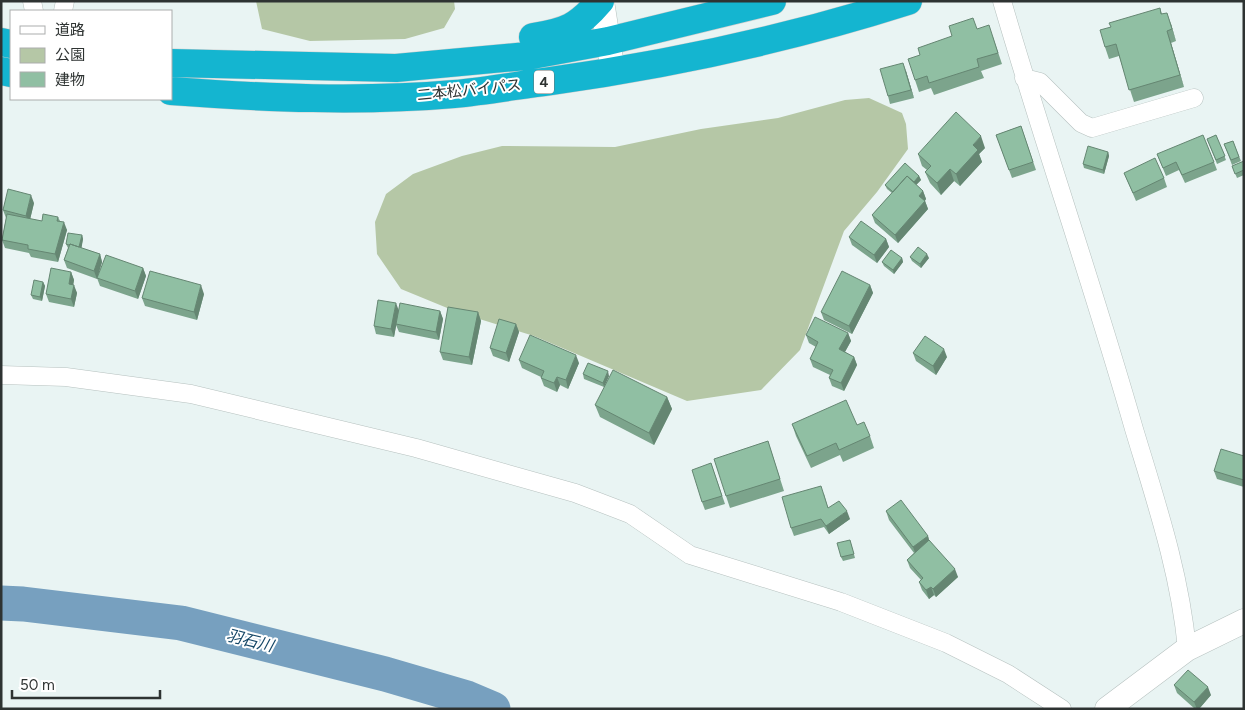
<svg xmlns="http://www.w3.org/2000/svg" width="1245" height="710" viewBox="0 0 1245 710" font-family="Figtree,'Noto Sans JP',sans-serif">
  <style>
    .green { fill: #b5c7a6 }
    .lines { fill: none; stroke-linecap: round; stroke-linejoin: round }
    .river { stroke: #77a0bf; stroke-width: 35 }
    .street-casing { stroke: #b6c1bf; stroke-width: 19 }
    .secondary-casing { stroke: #b6c1bf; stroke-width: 25 }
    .highway-casing { stroke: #cdcece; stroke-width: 29 }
    .street { stroke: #fff; stroke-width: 18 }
    .secondary { stroke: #fff; stroke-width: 24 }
    .highway { stroke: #14b5d0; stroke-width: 28 }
    .wall { fill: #7ca48c }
    .shaded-wall { fill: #658672 }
    .building { fill: #90bfa3; stroke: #658672 }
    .labels { text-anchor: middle; stroke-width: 4; stroke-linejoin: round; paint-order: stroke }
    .shield { fill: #fff; stroke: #6d7070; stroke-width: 1 }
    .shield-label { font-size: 14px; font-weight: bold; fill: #2e3332 }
    .street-label { font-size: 15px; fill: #2e3332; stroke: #fff }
    .water-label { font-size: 16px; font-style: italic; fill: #154767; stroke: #fff }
  </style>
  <rect width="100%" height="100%" fill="#e9f4f3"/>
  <path class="green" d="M 256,1 L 454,1 L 455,9 L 444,28 L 405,39 L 310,41 L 262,29 Z
    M 869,98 L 902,113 L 906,124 L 908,149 L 877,192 L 844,231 L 800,350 L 761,390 L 687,401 L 534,336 L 457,312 L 401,289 L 377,254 L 375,222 L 386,194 L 413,174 L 462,156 L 502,146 L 615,147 L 701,129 L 778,118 L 845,100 Z"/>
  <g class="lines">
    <path class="river" d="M 1,603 L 23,604 L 181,623 L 385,674 L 467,698 L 493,709"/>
    <defs>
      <path id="street" d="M 32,1 L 34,11
        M 1002,1 C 1044,145 1093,285 1134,429 C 1156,502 1180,573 1187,649
        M 63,11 L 65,1
        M 1024,78 L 1040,82 L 1081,123 L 1092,128 L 1194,98
        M 1,375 L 66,377 L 191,394 L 416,448 L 575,493 L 630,514 L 690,555 L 841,602 L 946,643 L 1008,674 L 1062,709"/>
      <path id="secondary" d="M 602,1 L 613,72
        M 1107,709 L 1187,649 L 1244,621"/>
      <path id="highway" d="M 533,37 C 566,32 578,27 600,1
        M 1,42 L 11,44
        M 171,63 L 396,68 L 527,56 L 608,41 L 772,1
        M 1,71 L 11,73
        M 171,91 C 265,98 361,102 454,94 C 487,91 519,85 551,81 C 672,64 792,38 908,1"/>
    </defs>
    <use href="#street" class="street-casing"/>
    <use href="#secondary" class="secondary-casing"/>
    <use href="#highway" class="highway-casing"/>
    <use href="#street" class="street"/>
    <use href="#secondary" class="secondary"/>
    <use href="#highway" class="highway"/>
  </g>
  <path class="wall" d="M 1160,8 L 1162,14 L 1171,24 L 1176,41 L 1171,43 L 1184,87 L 1134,102 L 1119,56 L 1109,59 L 1105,47 L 1111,27 Z
    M 977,29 L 993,37 L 1002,64 L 981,71 L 984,78 L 934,95 L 931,88 L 919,92 L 915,80 L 920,55 Z
    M 906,71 L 914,98 L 890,104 L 888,96 Z
    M 1021,126 L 1036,170 L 1012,178 L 996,135 Z
    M 1216,135 L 1226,160 L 1217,164 L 1207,139 Z
    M 1233,141 L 1241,161 L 1232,165 L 1224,144 Z
    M 985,148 L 979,154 L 982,162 L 960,186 L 954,181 L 941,195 L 930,183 L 925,172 L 927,170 L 922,166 L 918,154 Z
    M 1108,152 L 1109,156 L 1104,174 L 1084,168 L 1083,164 Z
    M 1157,154 L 1214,162 L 1217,170 L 1185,183 L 1179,170 L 1166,176 Z
    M 1244,161 L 1244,175 L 1237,178 L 1232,166 Z
    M 1124,173 L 1164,178 L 1167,187 L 1136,201 Z
    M 919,176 L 921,180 L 916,185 L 923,191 L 926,199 L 925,201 L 928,209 L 898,243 L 875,223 L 872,215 L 892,193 L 887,189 L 885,185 Z
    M 34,203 L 30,219 L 42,221 L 58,217 L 60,221 L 67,230 L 58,262 L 31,257 L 29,253 L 5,248 L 2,240 L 6,218 L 3,210 Z
    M 82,235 L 83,239 L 81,248 L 100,254 L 102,262 L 97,279 L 67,268 L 64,260 L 68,248 L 66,244 Z
    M 849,237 L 886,239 L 889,247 L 877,263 L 852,245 Z
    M 910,257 L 929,258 L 921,268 L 912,261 Z
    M 902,258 L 903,262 L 894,274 L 884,266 L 882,262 Z
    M 143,268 L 146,276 L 138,299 L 100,286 L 97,278 Z
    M 71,272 L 74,280 L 73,285 L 77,293 L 74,307 L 49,302 L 46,294 Z
    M 43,282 L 45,286 L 42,301 L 33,299 L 31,295 Z
    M 870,285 L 873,293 L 852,334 L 824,320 L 821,312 Z
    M 204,294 L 197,320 L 145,306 L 142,298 Z
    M 398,310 L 440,311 L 443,319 L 439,340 L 399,332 L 396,325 L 394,337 L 376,334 L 374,326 Z
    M 478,312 L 481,321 L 472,365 L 443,360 L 440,352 Z
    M 516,324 L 519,332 L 509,362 L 493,356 L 490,348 Z
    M 848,333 L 851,341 L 845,352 L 854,357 L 857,365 L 844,391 L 832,386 L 829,378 L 830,375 L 813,367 L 810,359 L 816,347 L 809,343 L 806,335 Z
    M 913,353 L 947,357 L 936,375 L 916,361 Z
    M 519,360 L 579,363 L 568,389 L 560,385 L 557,392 L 544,386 L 541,378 L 541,377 L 522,368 Z
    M 583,374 L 609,376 L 604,387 L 584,379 Z
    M 667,397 L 672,409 L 654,445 L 600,417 L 595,405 Z
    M 792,424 L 857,425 L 870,436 L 874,448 L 843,462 L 840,455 L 811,468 L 796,436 Z
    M 768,441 L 784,491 L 730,508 L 726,496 Z
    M 1244,456 L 1244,487 L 1217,479 L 1214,471 Z
    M 711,463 L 725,504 L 705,510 L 702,502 Z
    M 824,494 L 828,508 L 850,519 L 829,534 L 824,527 L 794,536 L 791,528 Z
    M 886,511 L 928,536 L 929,540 L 958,577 L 936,597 L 934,595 L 929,599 L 922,590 L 919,582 L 921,580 L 910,568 L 907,560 L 914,553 L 889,520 Z
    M 850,540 L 855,558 L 843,561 L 841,557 Z
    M 1174,685 L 1211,695 L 1199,709 L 1195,709 L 1177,693 Z"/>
  <path class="shaded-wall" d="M 1167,13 L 1171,24 L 1176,41 L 1172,29 Z
    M 1167,31 L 1171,43 L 1184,87 L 1180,75 Z
    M 903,63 L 906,71 L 914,98 L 911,90 Z
    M 981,136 L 985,148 L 979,154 L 982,162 L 960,186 L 956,174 L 973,145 Z
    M 1108,152 L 1109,156 L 1104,174 L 1103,170 Z
    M 950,169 L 954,181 L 941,195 L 937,183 Z
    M 919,176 L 921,180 L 914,187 L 913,183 Z
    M 923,191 L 926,199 L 922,204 L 919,196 Z
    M 31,195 L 34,203 L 29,224 L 26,216 Z
    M 925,201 L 928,209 L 898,243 L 895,235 Z
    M 64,222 L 67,230 L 58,262 L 55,254 Z
    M 82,235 L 83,239 L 81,251 L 79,247 Z
    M 886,239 L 889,247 L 877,263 L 874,255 Z
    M 100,254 L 102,262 L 97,279 L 94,271 Z
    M 927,254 L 929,258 L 921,268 L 920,264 Z
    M 902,258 L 903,262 L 894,274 L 893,270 Z
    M 143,268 L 146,276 L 138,299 L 135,291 Z
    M 71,272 L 74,280 L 72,292 L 69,284 Z
    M 43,282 L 45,286 L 42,301 L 40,297 Z
    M 74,285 L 77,293 L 74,307 L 71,299 Z
    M 201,285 L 204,294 L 197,320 L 194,312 Z
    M 870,285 L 873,293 L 852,334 L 849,326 Z
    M 396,303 L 399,311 L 394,337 L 391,329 Z
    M 440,311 L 443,319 L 439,340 L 436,332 Z
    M 478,312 L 481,321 L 472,365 L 469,357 Z
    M 516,324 L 519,332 L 509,362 L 506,353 Z
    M 848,333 L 851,341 L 842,357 L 839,349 Z
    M 944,349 L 947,357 L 936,375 L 933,366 Z
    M 576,355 L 579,363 L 568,389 L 566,380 Z
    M 854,357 L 857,365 L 844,391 L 841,383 Z
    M 608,371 L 609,376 L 604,387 L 603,383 Z
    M 557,377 L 560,385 L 557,392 L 554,383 Z
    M 667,397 L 672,409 L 654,445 L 649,433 Z
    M 847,511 L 850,519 L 829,534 L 826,526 Z
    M 928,536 L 930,544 L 916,555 L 913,547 Z
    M 955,569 L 958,577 L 936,597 L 933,589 Z
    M 931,587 L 934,595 L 929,599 L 926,590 Z
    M 1208,687 L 1211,695 L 1199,709 L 1197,709 L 1194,702 Z"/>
  <path class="building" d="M 1160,8 L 1161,14 L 1167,13 L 1172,29 L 1167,31 L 1180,75 L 1129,90 L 1116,44 L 1105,47 L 1100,30 L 1111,27 L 1109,23 Z
    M 973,18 L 977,29 L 989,25 L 998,53 L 977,59 L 979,67 L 929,83 L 927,76 L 915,80 L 908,59 L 920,55 L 918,48 L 952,36 L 949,26 Z
    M 903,63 L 911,90 L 888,96 L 880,69 Z
    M 956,112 L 981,136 L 973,145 L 978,150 L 956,174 L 950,169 L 937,183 L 925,172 L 931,166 L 918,154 Z
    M 1021,126 L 1033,162 L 1009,170 L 996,135 Z
    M 1203,135 L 1214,162 L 1182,175 L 1176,162 L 1163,168 L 1157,154 Z
    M 1216,135 L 1225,156 L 1216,160 L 1207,139 Z
    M 1233,141 L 1239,157 L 1231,160 L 1224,144 Z
    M 1088,146 L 1108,152 L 1103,170 L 1083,164 Z
    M 1155,158 L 1164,178 L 1133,193 L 1124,173 Z
    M 1244,161 L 1244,170 L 1235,174 L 1232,166 Z
    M 905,163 L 919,176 L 914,182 L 907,176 L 893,192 L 885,185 Z
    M 907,176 L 923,191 L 919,196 L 925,201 L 895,235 L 872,215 Z
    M 8,189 L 31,195 L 26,216 L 3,210 Z
    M 7,214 L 42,221 L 43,214 L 58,217 L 57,221 L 64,222 L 55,254 L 28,249 L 28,245 L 2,240 Z
    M 861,221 L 886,239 L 874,255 L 849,237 Z
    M 68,233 L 82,235 L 79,247 L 70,244 L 69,245 L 66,244 Z
    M 70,244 L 100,254 L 94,271 L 64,260 Z
    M 918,247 L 927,254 L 920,264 L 910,257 Z
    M 891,250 L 902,258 L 893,270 L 882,262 Z
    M 106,255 L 143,268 L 135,291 L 97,278 Z
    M 51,268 L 71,272 L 69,284 L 74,285 L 71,299 L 46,294 Z
    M 150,271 L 201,285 L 194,312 L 142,298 Z
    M 842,271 L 870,285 L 849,326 L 821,312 Z
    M 34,280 L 43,282 L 40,297 L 31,295 Z
    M 378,300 L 396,303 L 391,329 L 374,326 Z
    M 400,303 L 440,311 L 436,332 L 396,324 Z
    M 448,307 L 478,312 L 469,357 L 440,352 Z
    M 815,317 L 848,333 L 839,349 L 854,357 L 841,383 L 829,378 L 833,370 L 810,359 L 818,342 L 806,335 Z
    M 499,319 L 516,324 L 506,353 L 490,348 Z
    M 530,335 L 576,355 L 566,380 L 557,377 L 554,383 L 541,378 L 544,371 L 519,360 Z
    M 925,336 L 944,349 L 933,366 L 913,353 Z
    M 588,363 L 608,371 L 603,383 L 583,374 Z
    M 613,370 L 667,397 L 649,433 L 595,405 Z
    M 846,400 L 857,425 L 864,422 L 870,436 L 839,450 L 836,443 L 807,456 L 792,424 Z
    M 768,441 L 780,479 L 726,496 L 714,459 Z
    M 1221,449 L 1244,456 L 1244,480 L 1214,471 Z
    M 711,463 L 722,496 L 702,502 L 692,470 Z
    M 821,486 L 828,508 L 839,501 L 847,511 L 826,526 L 821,519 L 791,528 L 782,497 Z
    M 901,500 L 928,536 L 913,547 L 886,511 Z
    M 850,540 L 854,554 L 841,557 L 837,543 Z
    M 929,540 L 955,569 L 933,589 L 931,587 L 926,590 L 919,582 L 923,578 L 907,560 Z
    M 1188,670 L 1208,687 L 1194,702 L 1174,685 Z"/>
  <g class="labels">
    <rect class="shield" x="534" y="70.5" width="20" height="23" rx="4"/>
    <g class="shield-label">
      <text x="544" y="87">4</text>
    </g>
    <g class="street-label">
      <text transform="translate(469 90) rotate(-6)" y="5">二本松バイパス</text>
    </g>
    <g class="water-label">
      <text transform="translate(250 640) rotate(14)" y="6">羽石川</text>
    </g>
  </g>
  <rect width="1245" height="710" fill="none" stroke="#2e3332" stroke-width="5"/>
  <rect x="10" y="10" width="162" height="90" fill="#ffffff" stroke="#abadad"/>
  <rect x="20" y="26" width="25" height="8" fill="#ffffff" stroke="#abadad"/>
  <text x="55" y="35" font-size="15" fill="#2e3332">道路</text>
  <rect x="20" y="48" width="25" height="15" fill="#b5c7a6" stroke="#abadad"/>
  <text x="55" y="60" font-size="15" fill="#2e3332">公園</text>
  <rect x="20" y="72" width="25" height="15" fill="#90bfa3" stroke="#abadad"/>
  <text x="55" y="85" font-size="15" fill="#2e3332">建物</text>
  <path d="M12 690v8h148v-8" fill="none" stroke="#2e3332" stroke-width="2.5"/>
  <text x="20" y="690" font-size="15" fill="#2e3332" stroke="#ffffff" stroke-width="4" paint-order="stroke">50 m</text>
</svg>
